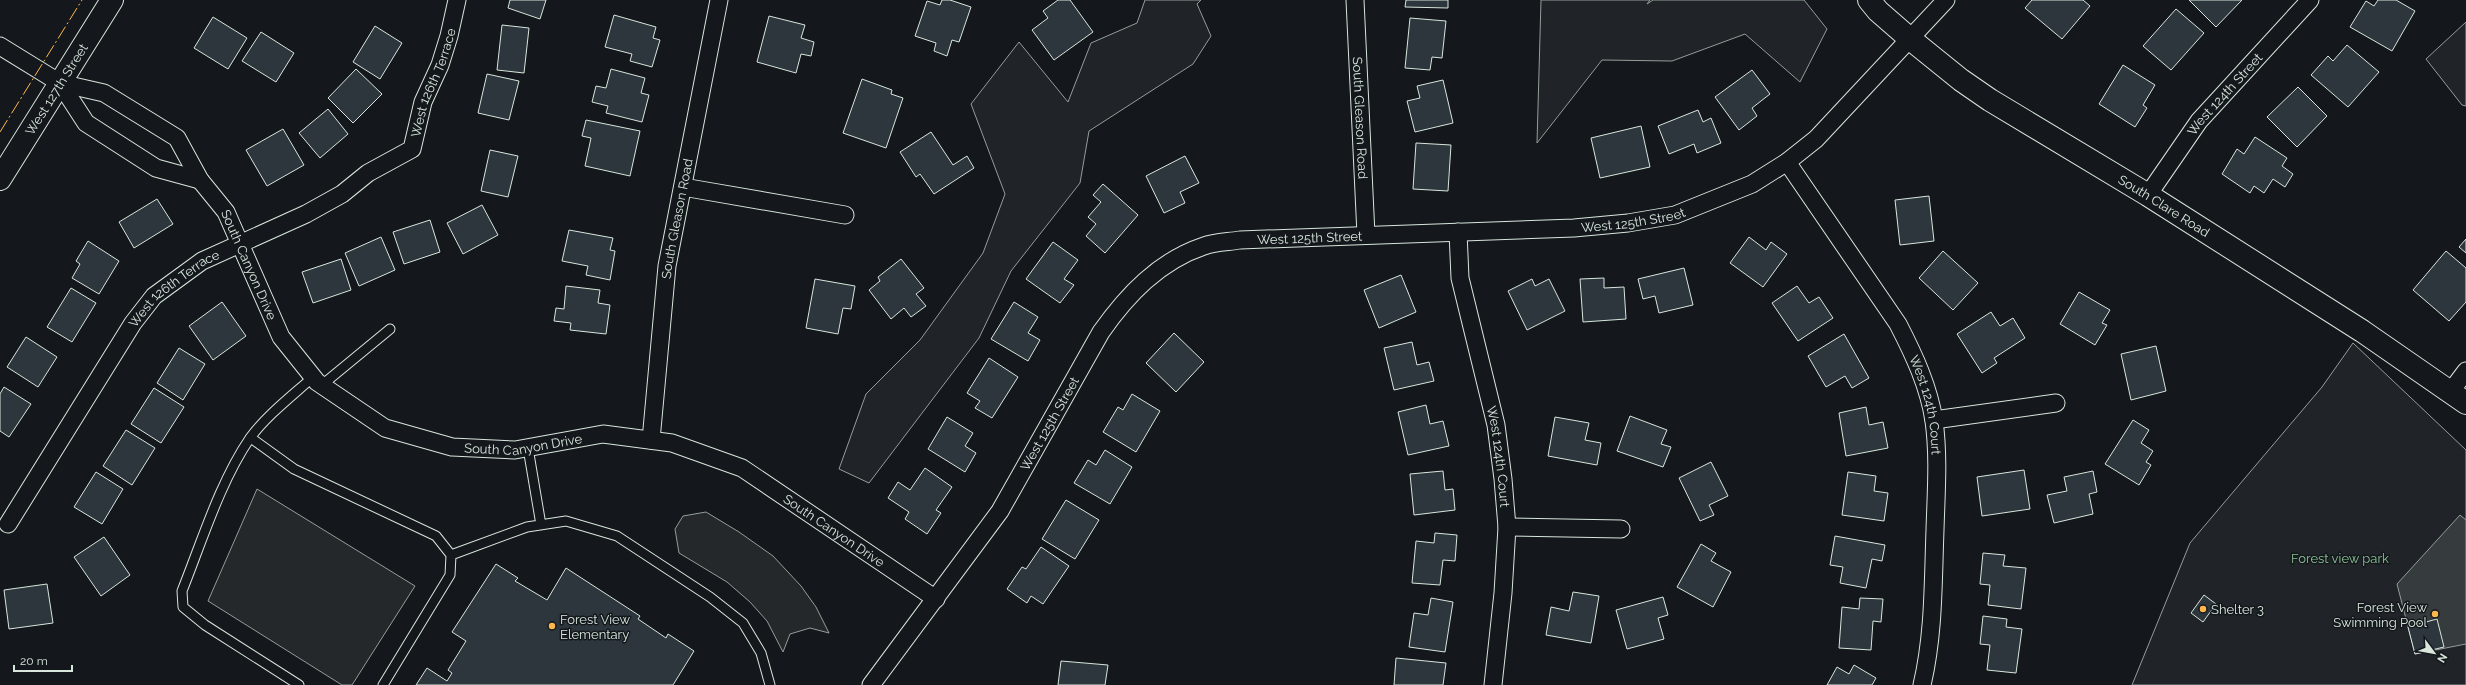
<svg xmlns="http://www.w3.org/2000/svg" width="2466" height="685" viewBox="0 0 2466 685" font-family="Raleway,sans-serif">
  <style>
    .green { fill: #202428; stroke: #939e99 }
    .parking { fill: #24282b; stroke: #939e99 }
    .water { fill: #363b3e; stroke: #939e99 }
    .building { fill: #2c363c; stroke: #d8e6dc }
    .lines { fill: none; stroke-linecap: round; stroke-linejoin: round }
    .lane-casing { stroke: #d8e6dc; stroke-width: 11 }
    .street-casing { stroke: #d8e6dc; stroke-width: 19 }
    .secondary-casing { stroke: #d8e6dc; stroke-width: 24 }
    .lane { stroke: #14181c; stroke-width: 9 }
    .street { stroke: #14181c; stroke-width: 17 }
    .secondary { stroke: #14181c; stroke-width: 22 }
    .power { stroke: #ffb74d; stroke-width: 1; stroke-dasharray: 14 3 2 3; stroke-linecap: butt }
    .poi-dot { fill: #ffb74d; stroke: #14181c; stroke-width: 1.5 }
    .labels { text-anchor: middle; stroke-width: 3; stroke-linejoin: round; paint-order: stroke }
    .street-label { font-size: 13px; fill: #d8e6dc; stroke: #14181c }
    .park-label { font-size: 13px; fill: #8ac095; stroke: #14181c }
    .poi-label { font-size: 13px; fill: #d8e6dc; stroke: #14181c; text-anchor: start }
  </style>
  <rect width="100%" height="100%" fill="#14181c"/>
  <path class="green" d="M 1145,0 L 1201,0 L 1197,4 L 1211,36 L 1193,64 L 1089,131 L 1080,183 L 1011,271 L 979,338 L 869,483 L 839,469 L 866,394 L 920,340 L 983,253 L 1005,194 L 971,104 L 1019,42 L 1068,102 L 1091,43 L 1137,23 Z
    M 1541,0 L 1650,0 L 1647,4 L 1653,0 L 1804,0 L 1827,29 L 1800,82 L 1745,34 L 1672,61 L 1602,60 L 1537,143 Z
    M 2466,22 L 2466,106 L 2462,105 L 2426,59 Z
    M 2353,343 L 2466,450 L 2466,685 L 2132,685 L 2190,543 L 2322,387 Z"/>
  <path class="parking" d="M 257,489 L 415,586 L 352,685 L 342,685 L 208,601 Z
    M 706,512 L 739,532 L 773,556 L 801,586 L 816,607 L 829,633 L 810,628 L 790,634 L 783,652 L 767,621 L 750,602 L 727,582 L 679,553 L 675,529 L 683,516 Z"/>
  <path class="water" d="M 2460,515 L 2466,520 L 2466,644 L 2415,654 L 2397,584 Z"/>
  <path class="building" d="M 510,0 L 546,0 L 540,19 L 508,8 Z
    M 942,0 L 950,0 L 971,7 L 959,42 L 952,40 L 947,56 L 934,51 L 936,43 L 915,36 L 927,1 L 940,5 Z
    M 1058,0 L 1070,0 L 1093,32 L 1054,60 L 1032,30 L 1048,18 L 1043,11 Z
    M 1406,0 L 1448,0 L 1448,8 L 1405,7 Z
    M 2032,0 L 2083,0 L 2090,6 L 2062,39 L 2025,8 Z
    M 2189,0 L 2242,0 L 2216,27 Z
    M 2378,0 L 2396,0 L 2415,11 L 2392,51 L 2350,27 L 2366,1 L 2374,6 Z
    M 2176,9 L 2204,33 L 2171,70 L 2143,46 Z
    M 614,15 L 656,27 L 653,38 L 660,40 L 652,67 L 630,61 L 632,54 L 605,47 Z
    M 769,16 L 805,25 L 801,38 L 814,42 L 811,56 L 801,54 L 796,73 L 757,62 Z
    M 213,17 L 247,38 L 228,69 L 194,48 Z
    M 1410,18 L 1446,21 L 1442,58 L 1432,57 L 1430,70 L 1405,68 Z
    M 502,25 L 529,28 L 524,73 L 497,70 Z
    M 375,26 L 402,43 L 380,79 L 353,62 Z
    M 261,32 L 294,53 L 276,82 L 242,61 Z
    M 2347,45 L 2379,72 L 2348,107 L 2311,75 L 2328,56 L 2333,61 Z
    M 2123,65 L 2155,85 L 2143,105 L 2147,108 L 2135,127 L 2099,104 Z
    M 356,69 L 382,94 L 353,123 L 328,98 Z
    M 611,69 L 645,78 L 641,93 L 649,95 L 642,122 L 606,113 L 608,106 L 592,102 L 596,86 L 606,88 Z
    M 1752,70 L 1770,94 L 1752,108 L 1757,116 L 1739,130 L 1715,97 Z
    M 487,74 L 519,81 L 509,120 L 478,113 Z
    M 862,79 L 892,90 L 891,94 L 903,98 L 886,148 L 843,133 Z
    M 1443,80 L 1453,123 L 1415,132 L 1407,101 L 1420,98 L 1417,86 Z
    M 2298,87 L 2327,116 L 2297,147 L 2267,117 Z
    M 328,109 L 348,134 L 320,158 L 299,133 Z
    M 1698,110 L 1703,122 L 1711,118 L 1721,143 L 1697,153 L 1694,144 L 1669,154 L 1658,126 Z
    M 586,120 L 640,131 L 630,176 L 585,166 L 591,138 L 582,136 Z
    M 1641,126 L 1650,167 L 1600,178 L 1591,138 Z
    M 283,129 L 304,165 L 267,186 L 246,150 Z
    M 931,132 L 953,165 L 967,156 L 974,168 L 934,194 L 920,174 L 916,177 L 900,152 Z
    M 2255,137 L 2287,158 L 2282,166 L 2293,174 L 2285,187 L 2273,179 L 2264,193 L 2254,186 L 2250,193 L 2222,174 L 2237,149 L 2244,154 Z
    M 1416,143 L 1451,145 L 1448,191 L 1413,189 Z
    M 490,150 L 518,156 L 508,197 L 481,191 Z
    M 1185,156 L 1199,183 L 1180,192 L 1185,203 L 1164,213 L 1146,176 Z
    M 1103,184 L 1138,215 L 1105,253 L 1086,236 L 1096,224 L 1088,217 L 1101,202 L 1093,195 Z
    M 1929,196 L 1934,241 L 1900,245 L 1895,200 Z
    M 157,199 L 173,224 L 134,248 L 119,222 Z
    M 482,205 L 498,235 L 463,254 L 447,223 Z
    M 430,220 L 440,252 L 404,264 L 393,232 Z
    M 569,230 L 613,238 L 610,250 L 615,251 L 610,280 L 586,275 L 588,266 L 562,261 Z
    M 381,237 L 395,270 L 359,286 L 345,253 Z
    M 1749,237 L 1766,250 L 1771,242 L 1787,254 L 1763,287 L 1730,263 Z
    M 2466,239 L 2466,253 L 2459,247 Z
    M 88,241 L 119,261 L 99,294 L 72,278 L 80,264 L 76,261 Z
    M 1053,242 L 1078,260 L 1064,279 L 1074,285 L 1060,303 L 1026,279 Z
    M 1943,251 L 1978,283 L 1953,310 L 1919,278 Z
    M 2446,251 L 2466,268 L 2466,302 L 2449,321 L 2413,290 Z
    M 341,259 L 351,290 L 313,303 L 302,272 Z
    M 901,259 L 924,288 L 916,294 L 926,306 L 911,317 L 904,308 L 891,319 L 869,290 L 880,281 L 878,277 Z
    M 1684,268 L 1693,305 L 1659,313 L 1655,296 L 1643,299 L 1638,279 Z
    M 1401,275 L 1416,312 L 1379,328 L 1364,290 Z
    M 1604,278 L 1604,288 L 1624,287 L 1626,319 L 1583,322 L 1580,279 Z
    M 815,279 L 855,286 L 851,309 L 843,308 L 838,334 L 806,328 Z
    M 1532,279 L 1535,286 L 1549,279 L 1565,311 L 1527,330 L 1508,291 Z
    M 566,286 L 600,290 L 598,303 L 610,305 L 606,334 L 570,330 L 571,323 L 554,321 L 556,308 L 564,309 Z
    M 1797,286 L 1809,303 L 1819,297 L 1833,318 L 1798,341 L 1772,303 Z
    M 71,288 L 96,303 L 72,342 L 47,327 Z
    M 2079,292 L 2110,310 L 2102,323 L 2107,325 L 2095,345 L 2060,324 Z
    M 222,302 L 246,336 L 213,360 L 189,326 Z
    M 1014,302 L 1038,317 L 1028,333 L 1040,340 L 1028,361 L 991,339 Z
    M 1991,312 L 2000,326 L 2013,318 L 2025,338 L 1994,358 L 1997,363 L 1982,373 L 1957,334 Z
    M 1174,333 L 1204,362 L 1176,392 L 1146,363 Z
    M 1844,334 L 1869,378 L 1852,388 L 1845,376 L 1826,387 L 1808,356 Z
    M 26,337 L 57,357 L 38,387 L 7,367 Z
    M 1412,342 L 1417,365 L 1429,362 L 1434,381 L 1394,390 L 1384,348 Z
    M 2156,346 L 2166,391 L 2131,400 L 2121,354 Z
    M 179,348 L 205,364 L 183,400 L 157,383 Z
    M 989,358 L 1018,377 L 992,418 L 975,408 L 980,401 L 967,393 Z
    M 4,387 L 31,404 L 9,437 L 0,431 L 0,394 Z
    M 154,388 L 184,407 L 161,443 L 131,424 Z
    M 1132,394 L 1160,411 L 1136,452 L 1103,432 L 1118,407 L 1123,410 Z
    M 1426,405 L 1430,424 L 1443,421 L 1449,446 L 1408,455 L 1398,412 Z
    M 1866,407 L 1869,425 L 1883,422 L 1888,448 L 1846,456 L 1839,413 Z
    M 1630,416 L 1667,430 L 1661,444 L 1671,447 L 1663,467 L 1617,451 Z
    M 947,417 L 973,433 L 965,446 L 976,453 L 965,472 L 928,449 Z
    M 1555,417 L 1589,423 L 1585,440 L 1601,443 L 1597,465 L 1548,456 Z
    M 2133,420 L 2149,430 L 2141,443 L 2153,451 L 2146,462 L 2151,465 L 2139,485 L 2105,464 Z
    M 126,430 L 155,448 L 132,485 L 103,466 Z
    M 1105,450 L 1132,467 L 1110,504 L 1074,483 L 1088,460 L 1096,465 Z
    M 1711,462 L 1728,496 L 1709,505 L 1714,515 L 1700,521 L 1679,478 Z
    M 925,468 L 952,487 L 936,510 L 941,513 L 927,534 L 905,519 L 909,512 L 888,498 L 898,482 L 910,490 Z
    M 2024,470 L 2030,509 L 1982,516 L 1977,477 Z
    M 1443,471 L 1445,490 L 1453,489 L 1455,510 L 1414,515 L 1410,474 Z
    M 2093,471 L 2097,492 L 2089,494 L 2093,514 L 2054,523 L 2047,495 L 2067,491 L 2064,477 Z
    M 96,472 L 123,489 L 102,524 L 74,507 Z
    M 1848,472 L 1876,476 L 1874,491 L 1888,493 L 1884,521 L 1842,515 Z
    M 1066,500 L 1099,520 L 1075,559 L 1042,539 Z
    M 1435,533 L 1457,535 L 1455,561 L 1443,560 L 1440,585 L 1412,583 L 1416,541 L 1434,543 Z
    M 1835,536 L 1885,545 L 1882,561 L 1872,559 L 1866,588 L 1840,583 L 1843,567 L 1830,565 Z
    M 104,537 L 130,575 L 101,596 L 74,557 Z
    M 1701,544 L 1716,553 L 1711,561 L 1731,572 L 1713,607 L 1677,587 Z
    M 1041,547 L 1069,566 L 1043,604 L 1031,596 L 1027,603 L 1007,589 L 1022,567 L 1026,569 Z
    M 1983,553 L 2005,555 L 2003,566 L 2026,568 L 2021,609 L 1988,605 L 1990,585 L 1980,584 Z
    M 496,564 L 518,578 L 515,581 L 547,600 L 566,568 L 640,616 L 638,619 L 666,638 L 668,634 L 694,651 L 673,685 L 416,685 L 427,668 L 447,681 L 452,673 L 448,670 L 466,641 L 452,632 Z
    M 47,584 L 53,623 L 9,629 L 4,590 Z
    M 1573,592 L 1599,596 L 1591,643 L 1546,635 L 1551,607 L 1569,611 Z
    M 2204,595 L 2216,604 L 2203,622 L 2191,613 Z
    M 1663,597 L 1668,615 L 1658,618 L 1664,639 L 1627,649 L 1616,610 Z
    M 1431,598 L 1453,602 L 1445,652 L 1409,647 L 1414,613 L 1428,615 Z
    M 1860,598 L 1883,599 L 1881,622 L 1873,621 L 1871,650 L 1839,648 L 1842,607 L 1859,609 Z
    M 1983,616 L 2007,619 L 2006,627 L 2022,629 L 2016,673 L 1987,670 L 1990,645 L 1980,644 Z
    M 2437,619 L 2444,647 L 2415,654 L 2408,627 Z
    M 1396,658 L 1446,663 L 1443,685 L 1394,685 Z
    M 1061,661 L 1108,665 L 1105,685 L 1058,685 Z
    M 1854,665 L 1876,678 L 1872,685 L 1827,685 L 1837,667 L 1849,674 Z"/>
  <g class="lines">
    <defs>
      <path id="lane" d="M 322,385 L 390,329
        M 251,438 L 294,469 L 436,536 L 451,555 L 450,575 L 383,685
        M 528,448 L 541,525
        M 451,555 L 527,527 L 566,521 L 617,536 L 710,597 L 743,623 L 761,653 L 770,685
        M 299,685 L 205,625 L 183,607 L 182,591 C 202,541 220,482 250,438 C 267,415 292,396 313,377"/>
      <g id="street">
        <path id="s1" d="M 1355,0 L 1366,235"/>
        <path id="s2" d="M 0,46 L 60,83 L 104,93 L 177,138 L 200,180 L 226,212 L 281,337 L 317,382 L 385,428 L 452,447 L 515,450 L 603,434 L 672,443 L 742,468 L 936,599"/>
        <path d="M 60,83 L 86,123 L 156,168 L 200,180"/>
        <path id="s3" d="M 1787,162 L 1898,324 C 1914,355 1929,387 1934,421 C 1939,457 1936,494 1935,530 C 1933,582 1934,634 1922,685"/>
        <path d="M 683,187 L 845,215"/>
        <path id="s4" d="M 2148,195 L 2199,121 L 2310,0"/>
        <path id="s5" d="M 1458,232 L 1460,278 L 1496,425 L 1503,479 L 1507,527 L 1503,593 L 1493,685"/>
        <path d="M 2451,391 L 2466,371"/>
        <path d="M 1934,420 L 2056,403"/>
        <path id="s6" d="M 651,440 L 667,266 L 719,0"/>
        <path id="s7" d="M 8,524 L 133,323 L 154,296 L 202,261 L 306,214 L 342,194 L 368,173 L 412,149 L 423,102 L 440,65 L 449,36 L 457,0"/>
        <path d="M 1507,527 L 1621,529"/>
        <path id="s8" d="M 871,685 L 1000,511 L 1101,332 C 1127,295 1159,261 1204,246 C 1215,242 1228,242 1240,240 L 1574,228 L 1628,223 L 1675,215 L 1752,184 L 1787,162 L 1816,139 L 1946,0"/>
      </g>
      <g id="secondary">
        <path id="s9" d="M 1869,0 L 1878,11 L 1909,38 L 1961,80 L 1990,100 L 2148,195 L 2362,331 L 2466,403"/>
        <path id="s10" d="M 0,179 L 112,0"/>
      </g>
    </defs>
    <use href="#lane" class="lane-casing"/>
    <use href="#street" class="street-casing"/>
    <use href="#secondary" class="secondary-casing"/>
    <use href="#lane" class="lane"/>
    <use href="#street" class="street"/>
    <use href="#secondary" class="secondary"/>
    <path class="power" d="M 0,132 L 82,0"/>
  </g>
  <g class="poi-dot">
    <circle cx="2203" cy="609" r="4"/>
    <circle cx="2435" cy="614" r="4"/>
    <circle cx="552" cy="626" r="4"/>
  </g>
  <g class="labels">
    <g class="street-label">
      <text dy="5" stroke="none"><textPath href="#s7" startOffset="639">West 126th Terrace</textPath></text>
      <text dy="5" stroke="none"><textPath href="#s10" startOffset="106">West 127th Street</textPath></text>
      <text dy="5" stroke="none"><textPath href="#s4" startOffset="127">West 124th Street</textPath></text>
      <text dy="5" stroke="none"><textPath href="#s1" startOffset="118">South Gleason Road</textPath></text>
      <text dy="5" stroke="none"><textPath href="#s9" startOffset="361">South Clare Road</textPath></text>
      <text dy="5" stroke="none"><textPath href="#s6" startOffset="223">South Gleason Road</textPath></text>
      <text dy="5" stroke="none"><textPath href="#s8" startOffset="989">West 125th Street</textPath></text>
      <text dy="5" stroke="none"><textPath href="#s8" startOffset="665">West 125th Street</textPath></text>
      <text dy="5" stroke="none"><textPath href="#s2" startOffset="348">South Canyon Drive</textPath></text>
      <text dy="5" stroke="none"><textPath href="#s7" startOffset="291">West 126th Terrace</textPath></text>
      <text dy="5" stroke="none"><textPath href="#s3" startOffset="283">West 124th Court</textPath></text>
      <text dy="5" stroke="none"><textPath href="#s8" startOffset="317">West 125th Street</textPath></text>
      <text dy="5" stroke="none"><textPath href="#s2" startOffset="708">South Canyon Drive</textPath></text>
      <text dy="5" stroke="none"><textPath href="#s5" startOffset="229">West 124th Court</textPath></text>
      <text dy="5" stroke="none"><textPath href="#s2" startOffset="1044">South Canyon Drive</textPath></text>
    </g>
    <g class="park-label">
      <text x="2340" y="563">Forest view park</text>
    </g>
    <g class="poi-label">
      <text x="2427" y="612" text-anchor="end">Forest View<tspan x="2427" dy="15">Swimming Pool</tspan></text>
      <text x="2211" y="614">Shelter 3</text>
      <text x="560" y="624">Forest View<tspan x="560" dy="15">Elementary</tspan></text>
    </g>
  </g>
  <g transform="translate(2434 653) rotate(122)" stroke="#14181c" stroke-width="3" paint-order="stroke">
  <path d="M0-3L7 15L0 10L-7 15Z" fill="#d8e6dc"/>
  <text y="-6" font-size="11" font-weight="bold" text-anchor="middle" fill="#d8e6dc">N</text>
  </g>
  <path d="M14 665v6h58v-6" fill="none" stroke="#d8e6dc" stroke-width="2"/>
  <text x="20" y="665" font-size="12" fill="#d8e6dc" stroke="#14181c" stroke-width="3" paint-order="stroke">20 m</text>
</svg>
